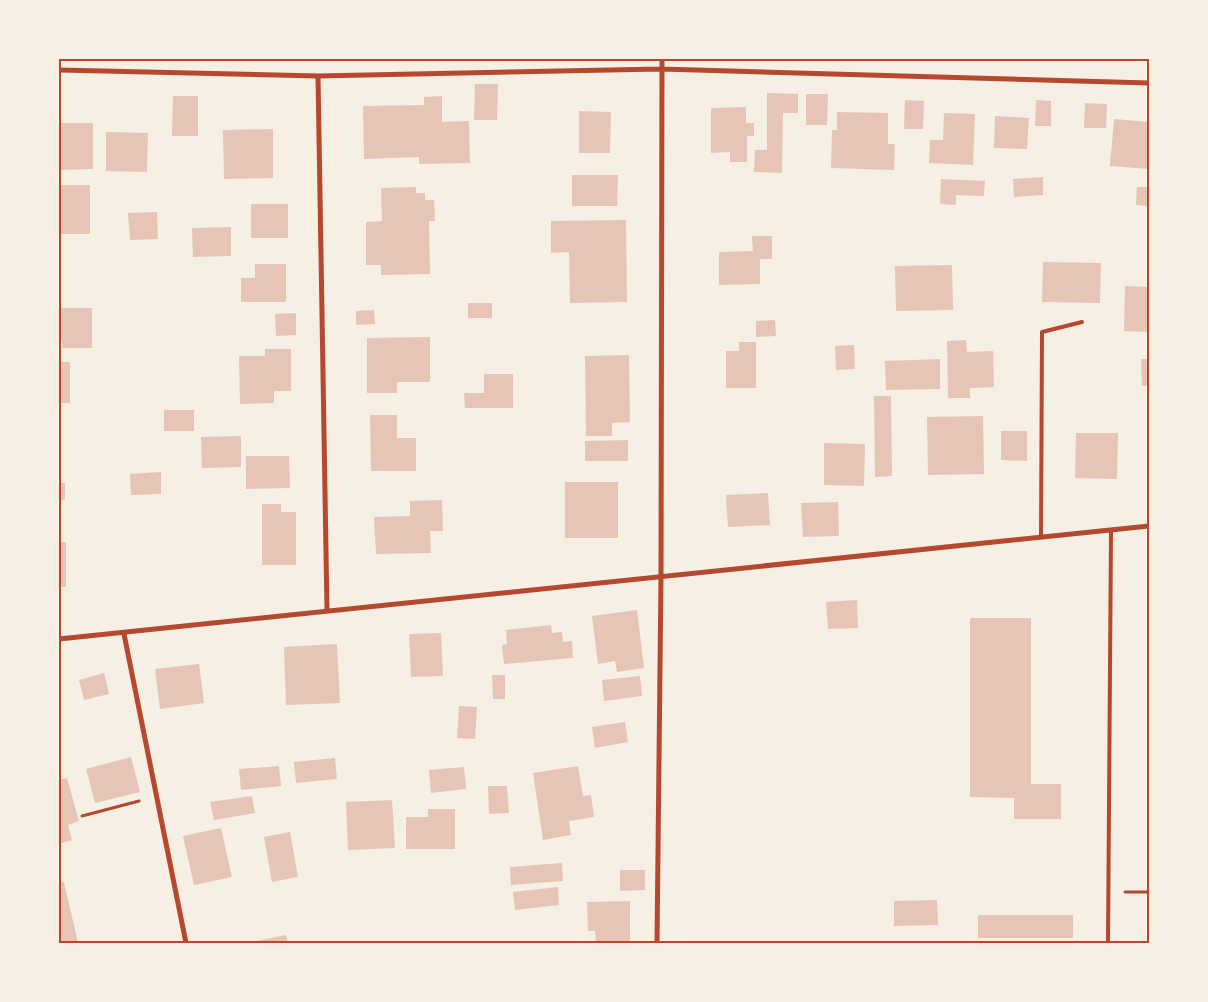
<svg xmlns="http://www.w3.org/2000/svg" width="1208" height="1002" viewBox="0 0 1208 1002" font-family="Merriweather,serif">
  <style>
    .building { fill: #e6c5b7 }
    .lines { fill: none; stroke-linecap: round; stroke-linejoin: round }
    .path { stroke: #b5482f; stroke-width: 3 }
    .service { stroke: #b5482f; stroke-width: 4 }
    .minor { stroke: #b5482f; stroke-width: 5 }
    .neatline { fill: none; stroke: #b5482f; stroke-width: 2 }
  </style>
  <rect width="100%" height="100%" fill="#f6efe4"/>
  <path class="building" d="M 475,84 L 498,84 L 497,120 L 474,120 Z
    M 767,93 L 798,94 L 798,113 L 783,113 L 782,173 L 754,172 L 755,150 L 767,150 Z
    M 806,94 L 828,94 L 827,125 L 806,125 Z
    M 173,96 L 198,96 L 198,136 L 172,136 Z
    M 442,96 L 442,122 L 469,121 L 470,163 L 419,164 L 419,157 L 364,159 L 363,106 L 424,105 L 424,97 Z
    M 905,100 L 924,101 L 923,129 L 904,129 Z
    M 1036,100 L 1051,101 L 1051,126 L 1035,126 Z
    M 1085,103 L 1107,104 L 1106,128 L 1084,128 Z
    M 746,107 L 746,123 L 754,123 L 754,136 L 747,136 L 747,162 L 730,162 L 730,152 L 711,153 L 711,108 Z
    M 579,111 L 611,112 L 610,153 L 579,153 Z
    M 837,112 L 888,113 L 888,144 L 895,144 L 894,170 L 831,168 L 832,130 L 837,130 Z
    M 944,113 L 975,114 L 973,165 L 929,163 L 930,140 L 943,140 Z
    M 995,116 L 1029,118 L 1027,149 L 994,148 Z
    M 1114,119 L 1149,122 L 1149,169 L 1110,166 Z
    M 59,123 L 93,123 L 93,169 L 59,170 Z
    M 273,129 L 273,178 L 224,179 L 223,130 Z
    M 106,132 L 148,133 L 147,172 L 106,171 Z
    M 572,175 L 618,175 L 617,206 L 572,206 Z
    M 1043,177 L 1043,195 L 1014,197 L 1013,179 Z
    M 941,179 L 985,181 L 984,196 L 956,195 L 956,205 L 940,204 Z
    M 59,185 L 90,185 L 90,234 L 59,234 Z
    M 416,187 L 416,193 L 425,193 L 425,200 L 434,200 L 435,221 L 429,221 L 430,274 L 381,275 L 381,265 L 366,265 L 366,222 L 382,221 L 381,188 Z
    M 1137,187 L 1149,187 L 1149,206 L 1136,205 Z
    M 251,204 L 288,204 L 288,238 L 251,238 Z
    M 157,212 L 158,239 L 130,240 L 128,213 Z
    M 626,220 L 627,302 L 570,303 L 569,252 L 551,253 L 551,221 Z
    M 231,227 L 231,256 L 193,257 L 192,228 Z
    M 752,236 L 772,236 L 772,259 L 760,259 L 760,284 L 719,285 L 719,252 L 753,251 Z
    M 1043,262 L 1101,263 L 1100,303 L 1042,302 Z
    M 255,264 L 286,264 L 286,302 L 241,302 L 241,278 L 255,278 Z
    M 952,265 L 953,310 L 896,311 L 895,266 Z
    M 1125,286 L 1149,287 L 1149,332 L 1124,331 Z
    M 468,303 L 492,303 L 492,318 L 468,318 Z
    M 59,308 L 92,308 L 92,348 L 62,348 L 62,341 L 59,341 Z
    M 374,310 L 375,324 L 356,325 L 356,311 Z
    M 296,313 L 296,335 L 276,336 L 275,314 Z
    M 775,320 L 776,336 L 756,337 L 756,321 Z
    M 430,337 L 430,382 L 397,382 L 397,393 L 367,393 L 367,338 Z
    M 966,340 L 967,352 L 993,351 L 994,387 L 970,388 L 970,398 L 948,398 L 947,341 Z
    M 739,342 L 756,342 L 756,388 L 726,388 L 726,351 L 739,351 Z
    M 854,345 L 855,369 L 836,370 L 835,346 Z
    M 265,349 L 291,349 L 291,391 L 274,391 L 274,403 L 240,404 L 239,356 L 265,356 Z
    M 629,355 L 630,422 L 612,423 L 612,436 L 586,436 L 585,356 Z
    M 940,359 L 940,389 L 886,390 L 885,361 Z
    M 1141,359 L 1149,359 L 1149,386 L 1142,386 Z
    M 59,362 L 70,362 L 70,403 L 59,403 Z
    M 484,374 L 513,374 L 513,408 L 465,408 L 464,393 L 484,393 Z
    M 874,396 L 891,396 L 892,476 L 875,477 Z
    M 164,410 L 194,410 L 194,431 L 164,431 Z
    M 370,415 L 397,415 L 397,438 L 416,438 L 416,471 L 371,471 Z
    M 983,416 L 984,474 L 928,475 L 927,417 Z
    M 1001,431 L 1027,431 L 1027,461 L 1001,460 Z
    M 1076,433 L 1118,433 L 1117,479 L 1075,478 Z
    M 241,436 L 241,467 L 202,468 L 201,437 Z
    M 628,440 L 628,461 L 585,461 L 585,441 Z
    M 824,443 L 865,444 L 864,486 L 824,485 Z
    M 246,456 L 289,456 L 290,488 L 246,489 Z
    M 161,472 L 161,494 L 131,495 L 130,474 Z
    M 565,482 L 618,482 L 618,538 L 565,538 Z
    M 59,483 L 65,483 L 65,500 L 59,500 Z
    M 768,493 L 770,525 L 728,527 L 726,495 Z
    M 442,500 L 443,531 L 430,531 L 431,553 L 376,554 L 374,517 L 410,516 L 410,501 Z
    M 838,502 L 839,536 L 803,537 L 801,503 Z
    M 262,504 L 281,504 L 281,512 L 296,512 L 296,565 L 262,565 Z
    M 59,542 L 66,542 L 66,587 L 59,587 Z
    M 857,600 L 858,628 L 828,629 L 826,602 Z
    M 637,610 L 644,668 L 617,672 L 615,661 L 598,664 L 592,616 Z
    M 970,618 L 1031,618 L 1031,784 L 1061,784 L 1061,819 L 1014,819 L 1014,798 L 970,797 Z
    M 551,625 L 552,633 L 562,632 L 563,642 L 572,641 L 573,658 L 504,664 L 502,645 L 507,644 L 506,630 Z
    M 441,633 L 443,676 L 411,677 L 409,634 Z
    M 337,644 L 340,703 L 286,705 L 284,647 Z
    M 199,664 L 204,703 L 160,709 L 155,669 Z
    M 104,673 L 109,694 L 84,700 L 79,680 Z
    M 492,675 L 505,675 L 505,699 L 493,699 Z
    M 640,676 L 642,696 L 604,701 L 602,680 Z
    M 459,706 L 477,707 L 475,739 L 457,738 Z
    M 625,722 L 628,742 L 595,748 L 592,727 Z
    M 131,757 L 140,792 L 95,803 L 86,769 Z
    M 335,758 L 337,779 L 296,783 L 294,762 Z
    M 279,766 L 281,786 L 241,790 L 239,769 Z
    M 578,766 L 583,796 L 591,795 L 594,817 L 569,821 L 571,835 L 543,840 L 533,773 Z
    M 464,767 L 466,789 L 431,793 L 429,770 Z
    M 67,778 L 79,821 L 68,825 L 72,840 L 59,844 L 59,780 Z
    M 488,786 L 507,786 L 509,813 L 489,814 Z
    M 252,796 L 255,813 L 214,820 L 210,802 Z
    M 392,800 L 395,848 L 348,850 L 346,802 Z
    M 428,809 L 455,809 L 455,849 L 406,849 L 406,817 L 428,817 Z
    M 221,828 L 232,877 L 194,885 L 183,836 Z
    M 290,832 L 298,877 L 272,882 L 264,837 Z
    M 562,863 L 563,881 L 511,885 L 510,867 Z
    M 620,870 L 645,870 L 645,890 L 620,891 Z
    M 64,882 L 78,943 L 59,943 L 59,883 Z
    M 558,887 L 559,905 L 515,910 L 513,892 Z
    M 937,900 L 938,925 L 894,926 L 894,901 Z
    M 630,901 L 630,943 L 596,943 L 595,931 L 588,931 L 587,902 Z
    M 978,915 L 1073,915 L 1073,938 L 978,938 Z
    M 286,935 L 288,943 L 252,943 L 251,942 Z"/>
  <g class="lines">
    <path class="path" d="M 82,816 L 139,801
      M 1125,892 L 1149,892"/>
    <path class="service" d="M 1041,537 L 1042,332 L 1082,322
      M 1108,943 L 1111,530"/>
    <path class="minor" d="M 59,70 L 318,76 L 661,69 L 1149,83
      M 318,76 L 327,611
      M 124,634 L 186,943
      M 59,639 L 1149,526
      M 657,943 L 661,577 L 662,59"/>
  </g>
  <rect width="1208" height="1002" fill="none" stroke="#f6efe4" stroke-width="120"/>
  <rect x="60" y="60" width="1088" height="882" class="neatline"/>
</svg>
